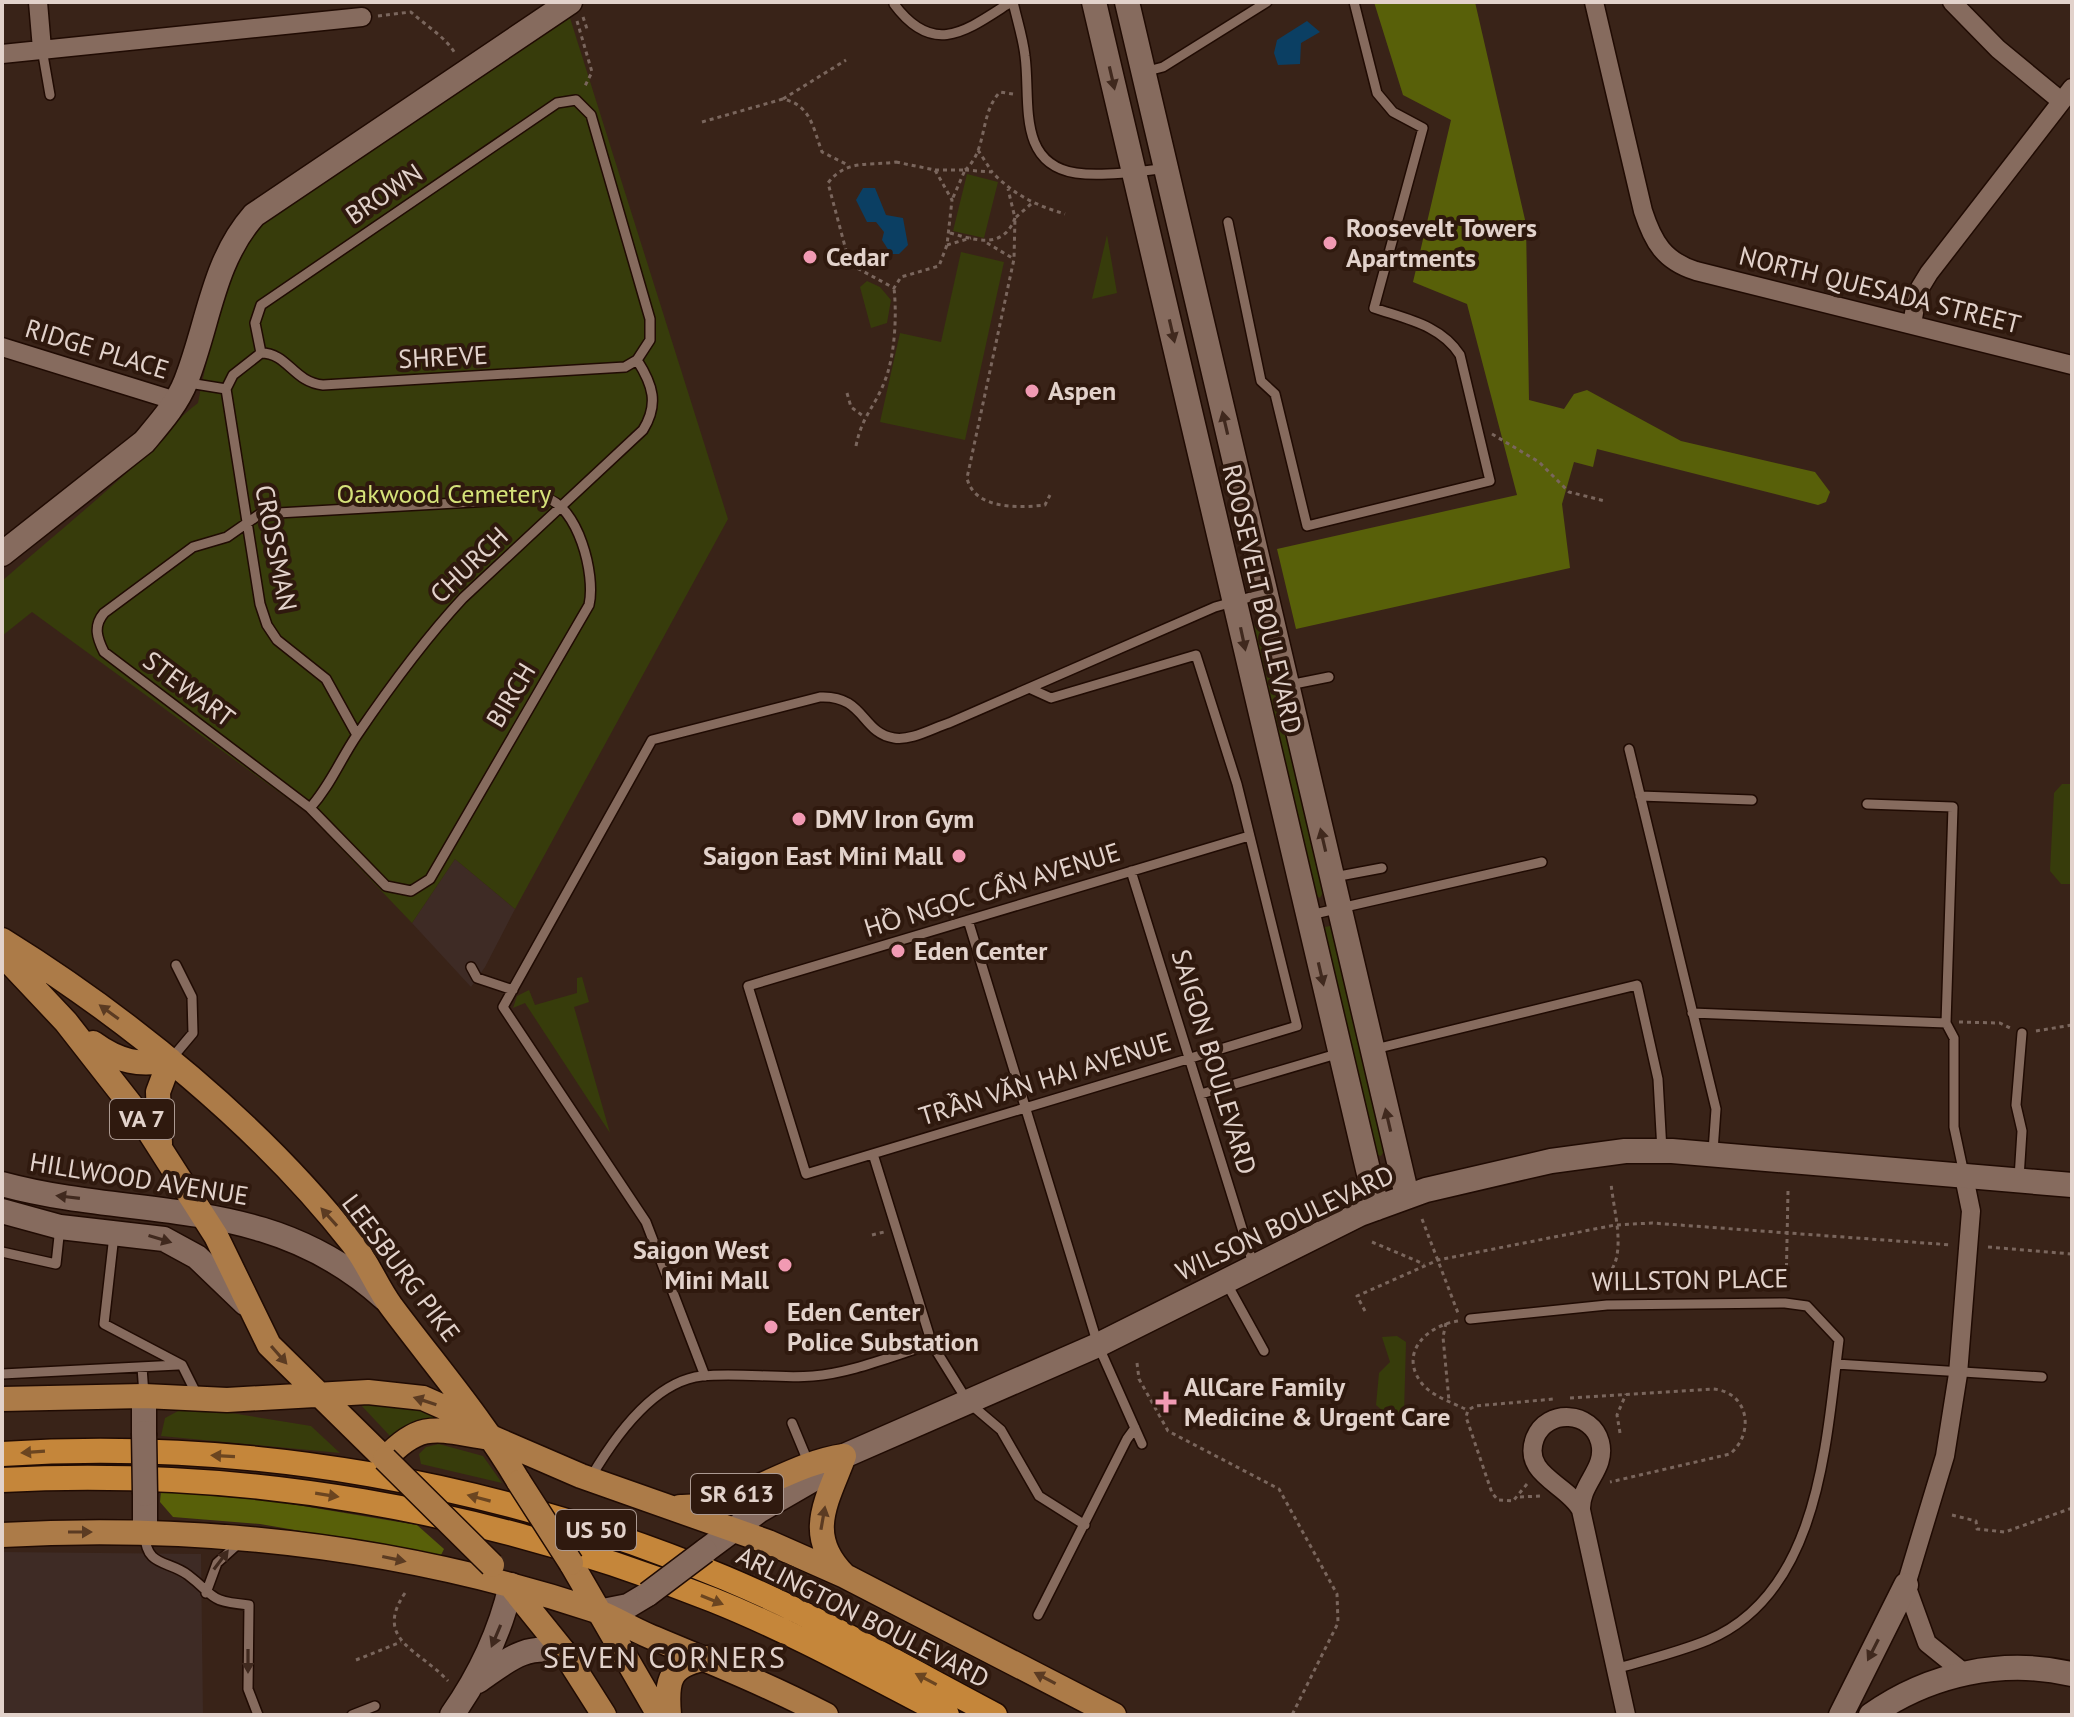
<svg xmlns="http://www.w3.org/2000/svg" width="2074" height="1717" viewBox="0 0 2074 1717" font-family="'PT Sans',sans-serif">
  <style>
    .industrial { fill: #3e2b25 }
    .green { fill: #373c0b }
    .forest { fill: #586009 }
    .water { fill: #0b3f63 }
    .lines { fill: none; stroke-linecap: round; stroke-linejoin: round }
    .lane-casing { stroke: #200b03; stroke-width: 12 }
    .street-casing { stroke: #200b03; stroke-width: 21 }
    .secondary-casing { stroke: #200b03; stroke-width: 27 }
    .primary-casing { stroke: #200b03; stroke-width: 27 }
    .highway-casing { stroke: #200b03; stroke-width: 27 }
    .path { stroke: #7a665d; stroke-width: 3; stroke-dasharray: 4 4; stroke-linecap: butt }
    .lane { stroke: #866b5e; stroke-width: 9 }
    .street { stroke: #866b5e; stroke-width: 18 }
    .secondary { stroke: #866b5e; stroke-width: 24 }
    .primary { stroke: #ac7b48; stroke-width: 24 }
    .highway { stroke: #c5863a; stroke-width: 24 }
    .secondary-bridge-casing { stroke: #200b03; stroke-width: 27; stroke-linecap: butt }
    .primary-bridge-casing { stroke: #200b03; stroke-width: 27; stroke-linecap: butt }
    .secondary-bridge { stroke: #866b5e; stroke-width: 24 }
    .primary-bridge { stroke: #ac7b48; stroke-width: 24 }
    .oneway { fill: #40291e }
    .oneway2 { fill: #5b3b22 }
    .oneway3 { fill: #6b4520 }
    .poi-dot { fill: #f19ab3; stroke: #2f190e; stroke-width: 3 }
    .labels { text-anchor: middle; stroke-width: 8; stroke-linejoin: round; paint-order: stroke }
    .shield { fill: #2f190e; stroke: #ac9a92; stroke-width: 2 }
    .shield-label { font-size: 24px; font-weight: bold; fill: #e2d2cb }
    .street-label { font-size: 26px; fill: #e2d2cb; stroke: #2f190e }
    .poi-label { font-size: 26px; font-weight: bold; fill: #e2d2cb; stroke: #2f190e; text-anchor: start }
    .park-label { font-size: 26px; fill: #d5e279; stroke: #2f190e }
    .quarter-label { font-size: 30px; letter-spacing: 2px; fill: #e2d2cb; stroke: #2f190e }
  </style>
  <rect width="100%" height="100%" fill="#392318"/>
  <path class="industrial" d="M 455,859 L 515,909 L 485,967 L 471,987 L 412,923 Z
    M 2,1552 L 201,1554 L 203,1715 L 2,1715 Z"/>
  <path class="green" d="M 570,18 L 728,519 L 515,909 L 455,859 L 412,923 L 306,812 L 32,612 L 2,636 L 2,581 C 49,540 96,501 142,459 C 161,441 177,418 198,403 C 211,342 223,276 261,225 Z
    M 967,174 L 998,182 L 984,238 L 953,231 Z
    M 1107,235 L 1117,293 L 1092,299 Z
    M 961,252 L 1004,262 L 965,440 L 880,422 L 900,333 L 941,342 Z
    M 867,281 L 880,287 L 891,300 L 887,323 L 871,328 L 860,287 Z
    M 1256,623 L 1261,625 L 1324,891 L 1320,898 L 1315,895 L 1253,628 Z
    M 2062,784 L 2072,784 L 2072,884 L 2061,884 L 2050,871 L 2054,793 Z
    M 1334,925 L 1384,1151 L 1381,1156 L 1373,1154 L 1321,928 Z
    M 582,977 L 589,1002 L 574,1007 L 610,1133 L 525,1003 L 513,1008 L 517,996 L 529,990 L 535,1005 L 577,993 L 577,978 Z
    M 1397,1336 L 1406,1342 L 1404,1413 L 1384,1412 L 1376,1405 L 1379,1373 L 1390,1362 L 1382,1337 Z
    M 359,1403 L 428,1410 L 441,1417 C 424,1429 412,1415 390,1436 Z
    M 180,1410 L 213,1410 L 311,1426 L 340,1453 L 161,1436 L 165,1418 Z
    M 439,1444 L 483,1456 L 502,1483 L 421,1464 L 419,1454 L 426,1447 Z"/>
  <path class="forest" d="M 1374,2 L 1475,2 L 1526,224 L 1529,400 L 1564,409 L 1574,394 L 1587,390 L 1681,441 L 1815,472 L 1830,492 L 1826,502 L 1818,505 L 1597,449 L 1593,467 L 1574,462 L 1562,504 L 1570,568 L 1296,629 L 1277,549 L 1517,495 L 1467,304 L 1413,282 L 1451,120 L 1403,95 Z
    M 161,1491 L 273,1501 L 417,1525 L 444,1549 L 441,1555 L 260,1524 L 173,1517 L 160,1502 Z"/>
  <path class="water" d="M 1307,21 L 1320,32 L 1301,43 L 1300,64 L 1278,65 L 1274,53 L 1277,40 Z
    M 863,188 L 875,188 L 886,215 L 903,218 L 908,245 L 899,254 L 891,254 L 882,240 L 884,232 L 876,222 L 867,222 L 856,200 Z"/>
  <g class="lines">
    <defs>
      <path id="lane" d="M 1013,2 C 1017,20 1023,38 1025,56 C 1031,100 1016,164 1076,173 C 1103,177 1136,171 1163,169
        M 894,4 C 934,58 967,30 1011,2
        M 42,49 L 50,95
        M 1144,72 L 1163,67 L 1267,2
        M 1228,222 L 1261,381 L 1275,394 L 1307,526 L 1490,481 L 1460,355 C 1441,325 1406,319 1374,308 L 1423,128 L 1393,112 L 1377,93 L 1354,2
        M 261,353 L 255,323 L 261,305 L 557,103 L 576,100 L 591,115 L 650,319 L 650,340 L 637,360 C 653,385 659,404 643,430 L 463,598 C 424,640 389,688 357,735 C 340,760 330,786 310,808
        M 261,353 L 233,375 L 226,389 L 260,604 L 267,625 L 277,640 L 326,679 L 357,735
        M 261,353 C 288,353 293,382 323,385 L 625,367 L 637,360
        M 189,383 L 226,389
        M 545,498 C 578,505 596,575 589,605 L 430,879 L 411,891 L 386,886 L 310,808 L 104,652 C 97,638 93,626 104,613 L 193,547 L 227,537 L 260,514 Z
        M 1289,685 L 1329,677
        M 1029,688 L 1051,698 L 1196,655 L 1237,784 L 1297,1026 L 806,1174 L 748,986 L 1249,836
        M 1629,749 L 1716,1109 L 1713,1151
        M 1640,796 L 1752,800
        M 1867,804 L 1953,807 L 1946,1023 L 1954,1038 L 1954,1127 L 1964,1174
        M 1131,871 L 1254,1267
        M 1334,877 L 1382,868
        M 1310,915 L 1542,862
        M 968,920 L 1098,1345 L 1142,1444
        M 471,967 L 477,978 L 513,990
        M 1692,1013 L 1946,1023
        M 1375,1049 L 1637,985 L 1658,1079 L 1662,1151
        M 172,1058 L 193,1033 L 192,997 L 176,965
        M 1201,1094 L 1340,1053
        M 873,1154 L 932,1344 L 968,1402 L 1001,1430 L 1039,1496 L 1085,1525
        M 2019,1178 L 2022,1131 L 2016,1105 L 2022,1033
        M 114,1235 L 104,1324 L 182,1365 L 198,1397
        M 2,1252 L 56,1264 L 60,1227
        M 1227,1284 L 1264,1351
        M 1470,1319 L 1607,1305 L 1785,1303 L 1807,1306 L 1839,1340 C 1826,1441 1820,1593 1708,1640 C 1679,1652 1646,1660 1615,1669
        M 1836,1364 L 2042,1377
        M 142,1367 L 144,1395
        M 2,1374 L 178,1365
        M 705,1376 L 646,1222 L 503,1007 L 652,740 L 820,697 C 865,695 861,733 894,738 C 911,741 933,728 949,723 L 1215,607 L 1265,593
        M 792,1423 L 809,1464
        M 591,1477 C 614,1438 654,1381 702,1376 C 739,1372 776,1379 813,1376 C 852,1373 894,1355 932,1344
        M 145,1535 C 146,1567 168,1560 188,1575 C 217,1597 207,1601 249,1605 L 248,1689 L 258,1715
        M 206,1593 L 217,1563 L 237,1545
        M 1038,1615 L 1127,1439 L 1135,1428
        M 352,1715 L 375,1706"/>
      <path id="street" d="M 38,2 L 42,49
        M 1594,2 L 1643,211 C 1653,242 1664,261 1696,271 L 2072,365
        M 1952,2 L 1998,49 L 2061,101
        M 2,54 L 362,17
        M 1912,324 L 1918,291 L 1929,273 L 2072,88
        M 2,347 L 176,401
        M 1581,1510 C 1568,1484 1521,1475 1535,1438 C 1547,1408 1592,1411 1600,1442 C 1607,1469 1580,1483 1581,1510 L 1626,1715
        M 1963,1672 L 1927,1643 L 1906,1585 L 1945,1456 L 1958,1374 L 1971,1211 L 1964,1177"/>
      <path id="secondary" d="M 1094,2 L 1377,1208
        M 1127,2 L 1407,1196
        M 2,554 L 144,442 C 160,423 177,404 186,381 C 209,323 212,263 254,215 L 570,2
        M 2,1184 C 139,1221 269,1193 385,1299
        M 2,1211 L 60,1227 L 164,1239 L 197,1257 L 245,1303
        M 144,1396 L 144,1433
        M 145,1494 L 145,1532
        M 705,1551 L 760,1510 L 824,1473 L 844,1456 L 1098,1345 L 1360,1214 L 1426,1190 L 1551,1161 L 1625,1151 L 1672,1151 L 2072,1185
        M 598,1612 L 628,1606 L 648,1594
        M 478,1681 C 508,1660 525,1643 564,1652
        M 452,1715 C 480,1675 500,1633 511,1585
        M 1841,1715 L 1906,1585
        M 1871,1715 C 1929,1674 2002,1658 2072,1674"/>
      <path id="primary" d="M 2,940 C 128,1018 262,1127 353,1244 C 368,1263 377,1287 391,1306 C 435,1365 482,1419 519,1482
        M 2,954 L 66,1022 L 138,1114 L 216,1236 L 269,1345 L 385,1459 C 423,1418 440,1431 491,1438
        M 93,1043 C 119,1062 139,1066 170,1060
        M 160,1144 L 158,1092 L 170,1060
        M 2,1399 L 144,1396 L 227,1400 L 368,1392 L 423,1398 L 459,1414 L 493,1438 L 581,1476 L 768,1542 L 845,1576 L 1114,1715
        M 680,1507 C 738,1508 787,1464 844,1456 C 827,1501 804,1535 844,1575
        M 2,1535 C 202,1524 403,1547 594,1610 C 613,1617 630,1628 649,1636 C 709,1661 768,1685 826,1715
        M 571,1563 L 659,1715
        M 510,1585 L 564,1652 L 604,1715
        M 669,1715 C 666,1679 669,1665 708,1658"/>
      <path id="highway" d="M 2,1454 C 247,1438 498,1483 725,1578 C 818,1617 906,1668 995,1715
        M 2,1480 C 245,1467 487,1510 713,1600 C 793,1632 870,1675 947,1715"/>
    </defs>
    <use href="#lane" class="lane-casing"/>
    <use href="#street" class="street-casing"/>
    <use href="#secondary" class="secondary-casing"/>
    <use href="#primary" class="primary-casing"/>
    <use href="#highway" class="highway-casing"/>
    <path class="path" d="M 378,16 L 411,12 C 426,26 446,37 456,55
      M 583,17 L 588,32
      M 577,21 L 592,72 L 584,88
      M 783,99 L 846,60
      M 702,122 L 783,99 C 811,105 813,128 822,152 L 848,165
      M 978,150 L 992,172
      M 896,162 L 935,170 L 952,200 L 947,245 L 939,266 L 901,277 L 894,288 L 855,267 L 847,254 L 828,183 C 846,159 869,166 896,162 Z
      M 935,170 L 965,170 L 952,200
      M 965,170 C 988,150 979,114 1000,92 L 1013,94
      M 965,170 L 992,172 C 1014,195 1035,205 1065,214
      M 1031,204 L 1015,218 L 1014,259 L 967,478 C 974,510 1020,508 1045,505 L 1050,495
      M 950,233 C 976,240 1003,250 1015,218 L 1008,189
      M 987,243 L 1014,259
      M 947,245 L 971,238
      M 847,393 L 851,407 L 863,416
      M 1492,434 L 1539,462 L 1569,492 L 1605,501
      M 856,446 C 862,416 874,408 884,383 C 895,357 897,316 894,288
      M 1959,1022 L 2000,1023 L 2010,1028
      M 2036,1031 L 2072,1025
      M 1422,1219 L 1458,1313
      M 872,1235 L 884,1232
      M 1372,1242 L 1424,1264
      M 1988,1247 L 2072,1254
      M 1604,1291 C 1605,1276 1615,1269 1617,1255 C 1621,1233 1613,1205 1611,1183
      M 1786,1291 L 1788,1191
      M 1365,1311 L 1357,1296 L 1438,1260 L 1615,1225 L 1652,1223 L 1952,1245
      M 1458,1321 C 1430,1325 1399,1350 1420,1381 C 1430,1396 1452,1402 1467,1410
      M 1446,1323 L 1443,1337 L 1449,1401
      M 1137,1363 L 1139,1379 L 1168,1431 L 1279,1489 L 1337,1594 L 1338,1623 L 1292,1715
      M 1570,1398 L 1713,1389 C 1749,1392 1755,1433 1730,1454 L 1610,1482
      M 1620,1433 L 1617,1415 L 1626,1394
      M 1527,1484 L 1513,1501 L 1498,1500 L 1492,1493 L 1466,1417 L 1468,1410 L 1475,1406 L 1554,1399
      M 1520,1497 L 1540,1496
      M 1952,1515 L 1976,1521 L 1977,1529 L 2005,1532 L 2072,1508
      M 405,1593 C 373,1640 420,1650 448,1681
      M 356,1660 L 401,1642"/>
    <use href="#lane" class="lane"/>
    <use href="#street" class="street"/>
    <use href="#secondary" class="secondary"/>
    <use href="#primary" class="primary"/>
    <use href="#highway" class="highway"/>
    <defs>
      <path id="secondary-bridge" d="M 144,1433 L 145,1494
        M 648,1594 L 705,1551"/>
      <path id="primary-bridge" d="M 385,1459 L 492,1565
        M 519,1482 L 571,1563"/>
    </defs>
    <use href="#secondary-bridge" class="secondary-bridge-casing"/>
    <use href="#primary-bridge" class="primary-bridge-casing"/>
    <use href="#secondary-bridge" class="secondary-bridge"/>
    <use href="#primary-bridge" class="primary-bridge"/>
  </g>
  <defs><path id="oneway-solid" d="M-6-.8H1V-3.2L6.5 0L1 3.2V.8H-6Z" transform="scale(2)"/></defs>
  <g class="oneway">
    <use href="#oneway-solid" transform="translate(1112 78) rotate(77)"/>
    <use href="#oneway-solid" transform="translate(1172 331) rotate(77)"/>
    <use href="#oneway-solid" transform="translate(1225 423) rotate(-103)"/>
    <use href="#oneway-solid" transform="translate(1243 639) rotate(78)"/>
    <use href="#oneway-solid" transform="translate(1323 840) rotate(-103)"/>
    <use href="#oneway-solid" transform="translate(1321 974) rotate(77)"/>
    <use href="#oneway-solid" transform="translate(1388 1120) rotate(-103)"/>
    <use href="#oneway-solid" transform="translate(68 1197) rotate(-173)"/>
    <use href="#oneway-solid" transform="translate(160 1239) rotate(17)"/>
    <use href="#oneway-solid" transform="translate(221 1560) rotate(-53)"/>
    <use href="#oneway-solid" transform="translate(496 1636) rotate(113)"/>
    <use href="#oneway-solid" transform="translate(1873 1650) rotate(117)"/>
    <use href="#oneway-solid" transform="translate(248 1661) rotate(90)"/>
  </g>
  <g class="oneway2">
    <use href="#oneway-solid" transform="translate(109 1012) rotate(-144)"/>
    <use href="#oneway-solid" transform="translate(329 1217) rotate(-132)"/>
    <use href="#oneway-solid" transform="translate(279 1355) rotate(49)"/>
    <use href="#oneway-solid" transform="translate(425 1401) rotate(-162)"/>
    <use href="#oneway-solid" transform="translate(823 1518) rotate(-80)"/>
    <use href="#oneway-solid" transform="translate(80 1532)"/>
    <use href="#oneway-solid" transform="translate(394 1559) rotate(12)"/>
    <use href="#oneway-solid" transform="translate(1045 1678) rotate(-152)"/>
  </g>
  <g class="oneway3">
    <use href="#oneway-solid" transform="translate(33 1452) rotate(176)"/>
    <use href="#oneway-solid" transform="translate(223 1456) rotate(-177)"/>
    <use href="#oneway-solid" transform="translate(327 1495) rotate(9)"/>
    <use href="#oneway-solid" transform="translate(479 1498) rotate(-165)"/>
    <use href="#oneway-solid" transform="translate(712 1600) rotate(22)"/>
    <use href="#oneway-solid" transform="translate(926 1679) rotate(-152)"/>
  </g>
  <g class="poi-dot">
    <circle cx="1330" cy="243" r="8"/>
    <circle cx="810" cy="257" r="8"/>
    <circle cx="1032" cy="391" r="8"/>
    <circle cx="799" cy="819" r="8"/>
    <circle cx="959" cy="856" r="8"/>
    <circle cx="898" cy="951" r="8"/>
    <circle cx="785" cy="1265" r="8"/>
    <circle cx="771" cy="1327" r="8"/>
    <path d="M1162 1390h8v8h8v8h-8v8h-8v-8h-8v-8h8z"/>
  </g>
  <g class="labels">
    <g class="shield">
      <rect x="110" y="1099" width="64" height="40" rx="6"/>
      <rect x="691" y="1474" width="92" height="40" rx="6"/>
      <rect x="556" y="1510" width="80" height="40" rx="6"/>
    </g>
    <g class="shield-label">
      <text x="142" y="1127">VA 7</text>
      <text x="737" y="1502">SR 613</text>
      <text x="596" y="1538">US 50</text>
    </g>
    <g class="street-label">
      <text transform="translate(384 194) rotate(-34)" y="9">BROWN</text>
      <text transform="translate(1880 290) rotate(14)" y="9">NORTH QUESADA STREET</text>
      <text transform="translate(97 349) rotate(17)" y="9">RIDGE PLACE</text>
      <text transform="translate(443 357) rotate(-3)" y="9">SHREVE</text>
      <text transform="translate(276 548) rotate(79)" y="9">CROSSMAN</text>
      <text transform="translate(469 565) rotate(-44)" y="9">CHURCH</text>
      <text transform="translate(1262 599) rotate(77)" y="9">ROOSEVELT BOULEVARD</text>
      <text transform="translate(189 689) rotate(37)" y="9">STEWART</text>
      <text transform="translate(511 695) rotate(-59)" y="9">BIRCH</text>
      <text transform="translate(992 890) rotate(-17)" y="9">HỒ NGỌC CẨN AVENUE</text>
      <text transform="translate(1214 1062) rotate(73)" y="9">SAIGON BOULEVARD</text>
      <text transform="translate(1045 1079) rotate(-17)" y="9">TRẦN VĂN HAI AVENUE</text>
      <text transform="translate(139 1179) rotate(9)" y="9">HILLWOOD AVENUE</text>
      <text transform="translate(1285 1223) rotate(-25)" y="9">WILSON BOULEVARD</text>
      <text transform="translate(401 1268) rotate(53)" y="9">LEESBURG PIKE</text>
      <text transform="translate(1690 1280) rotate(-1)" y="9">WILLSTON PLACE</text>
      <text transform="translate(863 1617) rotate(27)" y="9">ARLINGTON BOULEVARD</text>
    </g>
    <g class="poi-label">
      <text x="1346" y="237">Roosevelt Towers<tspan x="1346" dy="30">Apartments</tspan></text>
      <text x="826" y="266">Cedar</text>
      <text x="1048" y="400">Aspen</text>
      <text x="815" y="828">DMV Iron Gym</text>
      <text x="943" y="865" text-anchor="end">Saigon East Mini Mall</text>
      <text x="914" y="960">Eden Center</text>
      <text x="769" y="1259" text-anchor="end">Saigon West<tspan x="769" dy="30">Mini Mall</tspan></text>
      <text x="787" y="1321">Eden Center<tspan x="787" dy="30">Police Substation</tspan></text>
      <text x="1184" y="1396">AllCare Family<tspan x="1184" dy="30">Medicine &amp; Urgent Care</tspan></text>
    </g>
    <g class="park-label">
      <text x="444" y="503">Oakwood Cemetery</text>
    </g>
    <g class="quarter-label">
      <text x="665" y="1668">SEVEN CORNERS</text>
    </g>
  </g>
  <rect width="2074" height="1717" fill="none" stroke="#e2d2cb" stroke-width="8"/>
</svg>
